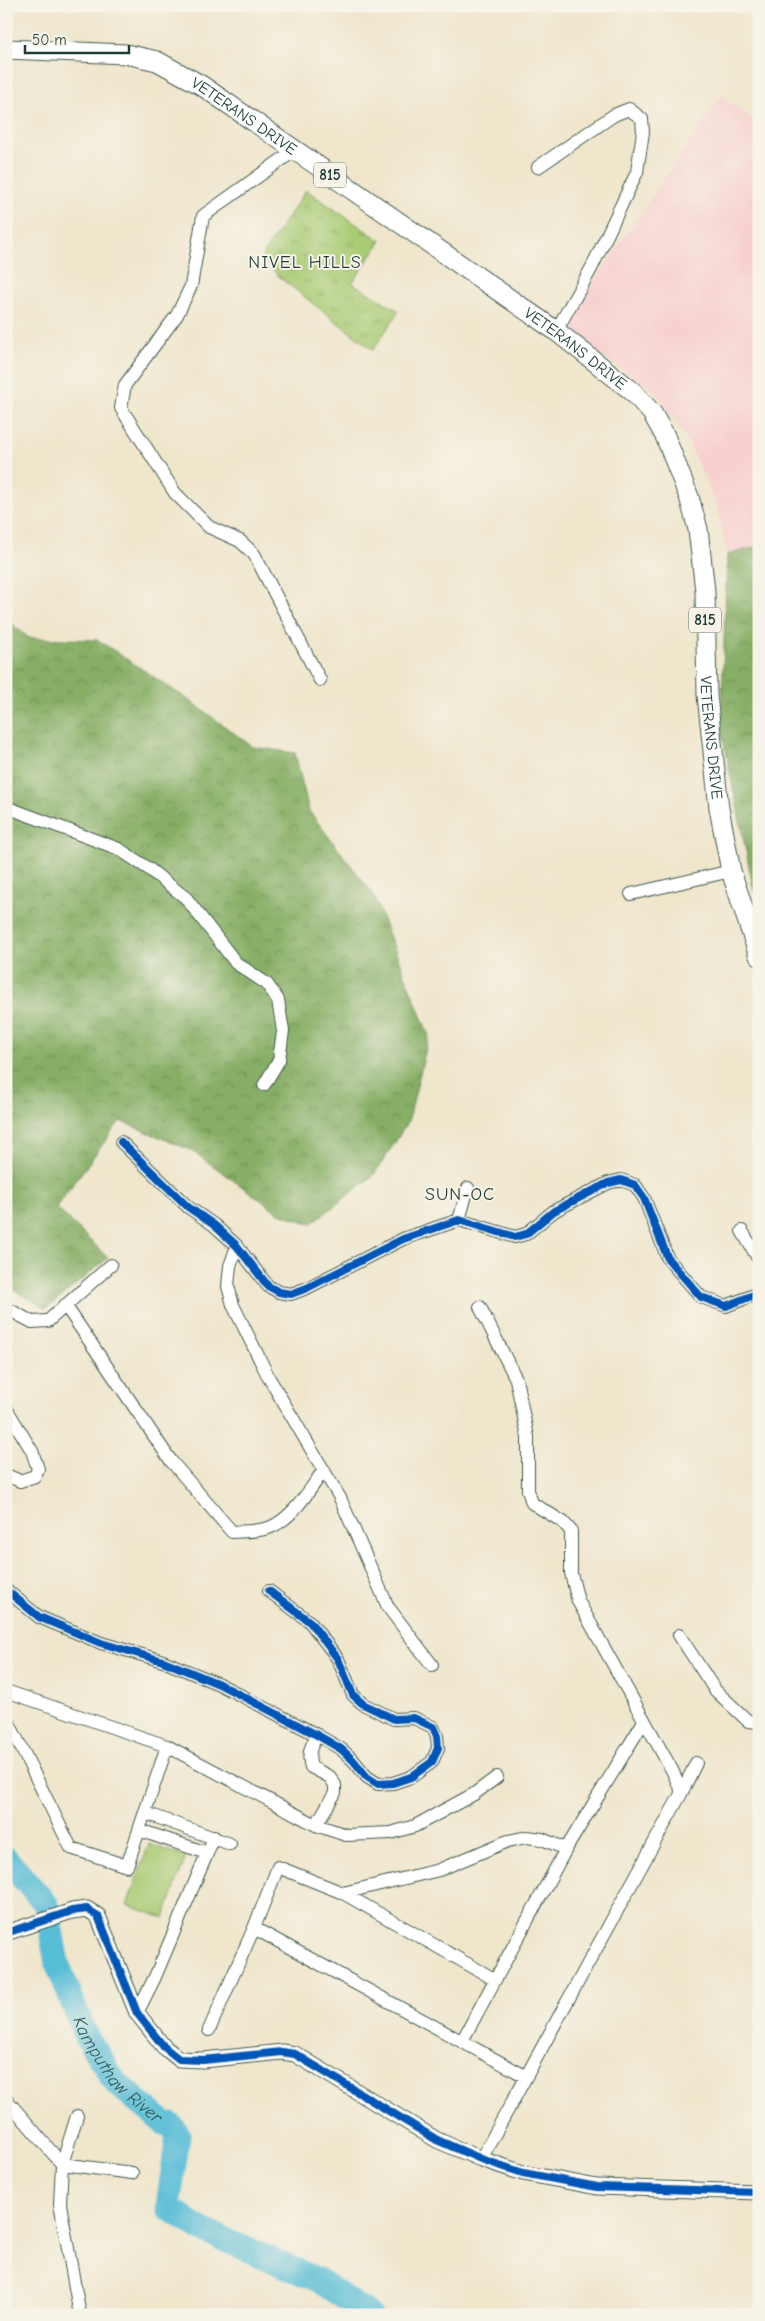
<svg xmlns="http://www.w3.org/2000/svg" width="765" height="2321" viewBox="0 0 765 2321" font-family="'Comic Neue',sans-serif">
  <style>
    .built { fill: #f7d0cf }
    .grass { fill: url(#grass-tufts); stroke: #648454 }
    .forest { fill: url(#forest-crowns); stroke: #52764c }
    .pitch { fill: #a9cb73; stroke: #648454 }
    .lines { fill: none; stroke-linecap: round; stroke-linejoin: round }
    .river { stroke: #59bdd7; stroke-width: 25 }
    .minor-casing { stroke: #3e564b; stroke-width: 14 }
    .tertiary-casing { stroke: #3e564b; stroke-width: 17 }
    .primary-casing { stroke: #3e564b; stroke-width: 21 }
    .minor { stroke: #fff; stroke-width: 12 }
    .tertiary { stroke: #fff; stroke-width: 15 }
    .primary { stroke: #fff; stroke-width: 19 }
    .cycleway-casing { stroke: #f7f3e8; stroke-width: 11 }
    .cycleway { stroke: #0057b8; stroke-width: 8 }
    .labels { text-anchor: middle; stroke-width: 4; stroke-linejoin: round; paint-order: stroke }
    .shield { fill: #f7f3e8; stroke: #60746a; stroke-width: 1 }
    .shield-label { font-size: 15px; font-weight: bold; fill: #1f3d34 }
    .street-label { font-size: 16px; fill: #1f3d34; stroke: #f7f3e8 }
    .neighbourhood-label { font-size: 18px; letter-spacing: 1px; fill: #1f3d34; stroke: #f7f3e8 }
    .water-label { font-size: 18px; font-style: italic; fill: #2e5d5d; stroke: #f7f3e8 }
  </style>
  <defs>
    <pattern id="grass-tufts" width="24" height="20" patternUnits="userSpaceOnUse" patternTransform="scale(1.25)"><rect width="24" height="20" fill="#a9cb73"/><path d="M3 7l-1-3M5 7V3M7 7l1-3M15 17l-1-3M17 17v-4M19 17l1-3" fill="none" stroke="#89a65f"/></pattern>
    <pattern id="forest-crowns" width="20" height="18" patternUnits="userSpaceOnUse" patternTransform="scale(1.25)"><rect width="20" height="18" fill="#86af65"/><path d="M2 6a3 3 0 1 1 6 0M12 15a3 3 0 1 1 6 0" fill="none" stroke="#6d9054"/></pattern>
  </defs>
  <rect width="100%" height="100%" fill="#f7f3e8"/>
  <filter id="ink" filterUnits="userSpaceOnUse"><feTurbulence type="fractalNoise" baseFrequency=".02" numOctaves="2"/><feDisplacementMap in="SourceGraphic" scale="10" xChannelSelector="R" yChannelSelector="G"/><feConvolveMatrix kernelMatrix="1 2 1 2 8 2 1 2 1" color-interpolation-filters="sRGB"/></filter>
  <filter id="wash" filterUnits="userSpaceOnUse"><feTurbulence type="fractalNoise" baseFrequency=".0096" numOctaves="4" result="noise"/><feDisplacementMap in="SourceGraphic" scale="20" xChannelSelector="R" yChannelSelector="G"/><feGaussianBlur stdDeviation="1.12" result="paint"/><feColorMatrix in="noise" values="0 0 0 0 0 0 0 0 0 0 0 0 0 0 0 0 0 1.4 0 .05"/><feComposite in="paint" operator="in"/></filter>
  <g filter="url(#wash)">
    <rect width="100%" height="100%" fill="#efe6cc"/>
    <path class="built" d="M 721,96 L 754,121 L 759,119 L 759,546 L 727,555 L 721,523 L 713,496 L 688,442 L 656,392 L 563,330 L 586,293 Z"/>
    <path class="grass" d="M 306,190 L 381,241 L 352,283 L 399,311 L 373,350 L 279,277 L 262,256 Z"/>
    <path class="forest" d="M 759,546 L 759,891 L 754,891 L 721,728 L 727,555 Z
      M 6,619 L 29,638 L 98,640 L 190,701 L 253,747 L 295,753 L 309,811 L 373,894 L 429,1036 L 409,1119 L 396,1141 L 373,1176 L 311,1224 L 279,1213 L 191,1150 L 120,1121 L 56,1207 L 108,1258 L 46,1309 L 6,1285 Z"/>
    <path class="pitch" d="M 149,1844 L 186,1857 L 164,1918 L 127,1905 Z"/>
    <g class="lines">
      <path class="river" id="s1" d="M 6,1859 L 46,1904 L 57,1963 L 86,2036 L 116,2083 L 164,2123 L 171,2125 L 178,2135 L 168,2207 L 200,2229 L 318,2280 L 370,2315"/>
    </g>
  </g>
  <g filter="url(#ink)">
    <g class="lines">
      <defs>
        <path id="minor" d="M 295,150 L 203,216 L 191,286 L 177,315 L 125,385 L 121,408 L 175,493 L 209,527 L 240,541 L 254,554 L 320,680
          M 538,167 L 614,115 L 629,109 L 642,119 L 643,132 L 637,172 L 591,269 L 556,331
          M 6,807 L 119,849 L 149,869 L 186,898 L 236,963 L 267,984 L 278,1000 L 283,1031 L 279,1060 L 264,1085
          M 631,894 L 731,871
          M 121,1142 L 188,1207 L 214,1225 L 237,1246 L 268,1286 L 279,1292 L 291,1294 L 307,1288 L 403,1239 L 459,1220 L 515,1237 L 526,1234 L 554,1211 L 608,1183 L 621,1180 L 635,1185 L 644,1198 L 668,1259 L 701,1297 L 726,1306 L 759,1293
          M 459,1220 L 468,1188
          M 742,1231 L 759,1260
          M 237,1246 L 230,1266 L 228,1286 L 233,1305 L 269,1378 L 340,1498 L 388,1607 L 432,1665
          M 65,1305 L 171,1461 L 232,1532 C 245,1531 259,1532 271,1527 C 294,1517 310,1489 324,1470
          M 480,1307 L 516,1379 L 528,1437 L 528,1490 L 532,1503 L 563,1522 L 571,1531 L 571,1573 L 578,1601 L 673,1772 L 682,1792
          M 6,1308 L 32,1322 L 48,1321 L 111,1265
          M 6,1408 L 32,1451 L 38,1469 L 35,1476 L 20,1481 L 6,1475
          M 6,1590 L 39,1617 L 101,1643 L 163,1661 L 219,1684 L 317,1735 L 341,1749 L 353,1760 L 367,1777 L 378,1784 L 393,1783 L 411,1777 L 432,1762 L 438,1748 L 437,1736 L 433,1727 L 414,1718 L 394,1719 L 363,1704 L 353,1695 L 338,1659 L 310,1622 L 269,1591
          M 679,1635 L 715,1690 L 748,1721 L 759,1722
          M 6,1691 L 167,1746 L 316,1825 L 346,1835 L 391,1833 L 415,1826 L 474,1794 L 497,1777
          M 6,1717 L 71,1848 L 127,1866 L 167,1746
          M 146,1813 L 230,1844
          M 316,1825 L 335,1793 L 335,1785 L 330,1777 L 311,1767 C 307,1754 311,1746 317,1735
          M 139,1830 L 207,1853
          M 343,1893 L 439,1870 L 508,1841 L 527,1837 L 542,1839 L 566,1849
          M 254,1928 L 525,2076
          M 137,2013 L 155,1977 L 214,1837
          M 209,2030 L 254,1928 L 278,1867 L 343,1893 L 494,1979
          M 462,2041 L 566,1849 L 644,1721
          M 6,2099 L 62,2164 L 132,2173
          M 77,2116 L 62,2164 L 60,2204 L 80,2315
          M 481,2159 L 682,1792 L 696,1763"/>
        <path id="tertiary" d="M 6,1933 L 72,1911 L 87,1909 L 98,1916 L 137,2013 L 164,2047 L 179,2059 L 203,2060 L 282,2052 L 295,2054 L 437,2140 L 481,2159 L 523,2173 L 597,2187 L 759,2192"/>
        <g id="primary">
          <path id="s2" d="M 6,49 L 126,54 L 157,61 L 201,85 L 556,331 L 632,391 L 652,413 L 665,436 L 689,497 L 698,529 L 705,591 L 707,695 L 719,808 L 731,871 L 759,956"/>
        </g>
      </defs>
      <use href="#minor" class="minor-casing"/>
      <use href="#tertiary" class="tertiary-casing"/>
      <use href="#primary" class="primary-casing"/>
      <use href="#minor" class="minor"/>
      <use href="#tertiary" class="tertiary"/>
      <use href="#primary" class="primary"/>
      <defs>
        <path id="cycleway" d="M 121,1142 L 188,1207 L 214,1225 L 237,1246 L 268,1286 L 279,1292 L 291,1294 L 307,1288 L 403,1239 L 459,1220 L 515,1237 L 526,1234 L 554,1211 L 608,1183 L 621,1180 L 635,1185 L 644,1198 L 668,1259 L 701,1297 L 726,1306 L 759,1293
          M 6,1590 L 39,1617 L 101,1643 L 163,1661 L 219,1684 L 317,1735 L 341,1749 L 353,1760 L 367,1777 L 378,1784 L 393,1783 L 411,1777 L 432,1762 L 438,1748 L 437,1736 L 433,1727 L 414,1718 L 394,1719 L 363,1704 L 353,1695 L 338,1659 L 310,1622 L 269,1591
          M 6,1933 L 72,1911 L 87,1909 L 98,1916 L 137,2013 L 164,2047 L 179,2059 L 203,2060 L 282,2052 L 295,2054 L 437,2140 L 481,2159 L 523,2173 L 597,2187 L 759,2192"/>
      </defs>
      <use href="#cycleway" class="cycleway-casing"/>
      <use href="#cycleway" class="cycleway"/>
    </g>
  </g>
  <g class="labels">
    <g class="shield">
      <rect x="314" y="162.5" width="32" height="25" rx="4"/>
      <rect x="689" y="607.5" width="32" height="25" rx="4"/>
    </g>
    <g class="shield-label">
      <text x="330" y="180">815</text>
      <text x="705" y="625">815</text>
    </g>
    <g class="street-label">
      <text dy="6" stroke="none"><textPath href="#s2" startOffset="255">VETERANS DRIVE</textPath></text>
      <text dy="6" stroke="none"><textPath href="#s2" startOffset="660">VETERANS DRIVE</textPath></text>
      <text dy="6" stroke="none"><textPath href="#s2" startOffset="1095">VETERANS DRIVE</textPath></text>
    </g>
    <g class="neighbourhood-label">
      <text x="305" y="268">NIVEL HILLS</text>
      <text x="460" y="1200">SUN-OC</text>
    </g>
    <g class="water-label">
      <text dy="6" stroke="none"><textPath href="#s1" startOffset="245">Kamputhaw River</textPath></text>
    </g>
  </g>
  <rect width="765" height="2321" fill="none" stroke="#f7f3e8" stroke-width="25"/>
  <path d="M25 45v8h104v-8" fill="none" stroke="#1f3d34" stroke-width="2.5"/>
  <text x="32" y="45" font-size="15" fill="#1f3d34" stroke="#f7f3e8" stroke-width="4" paint-order="stroke">50 m</text>
</svg>
